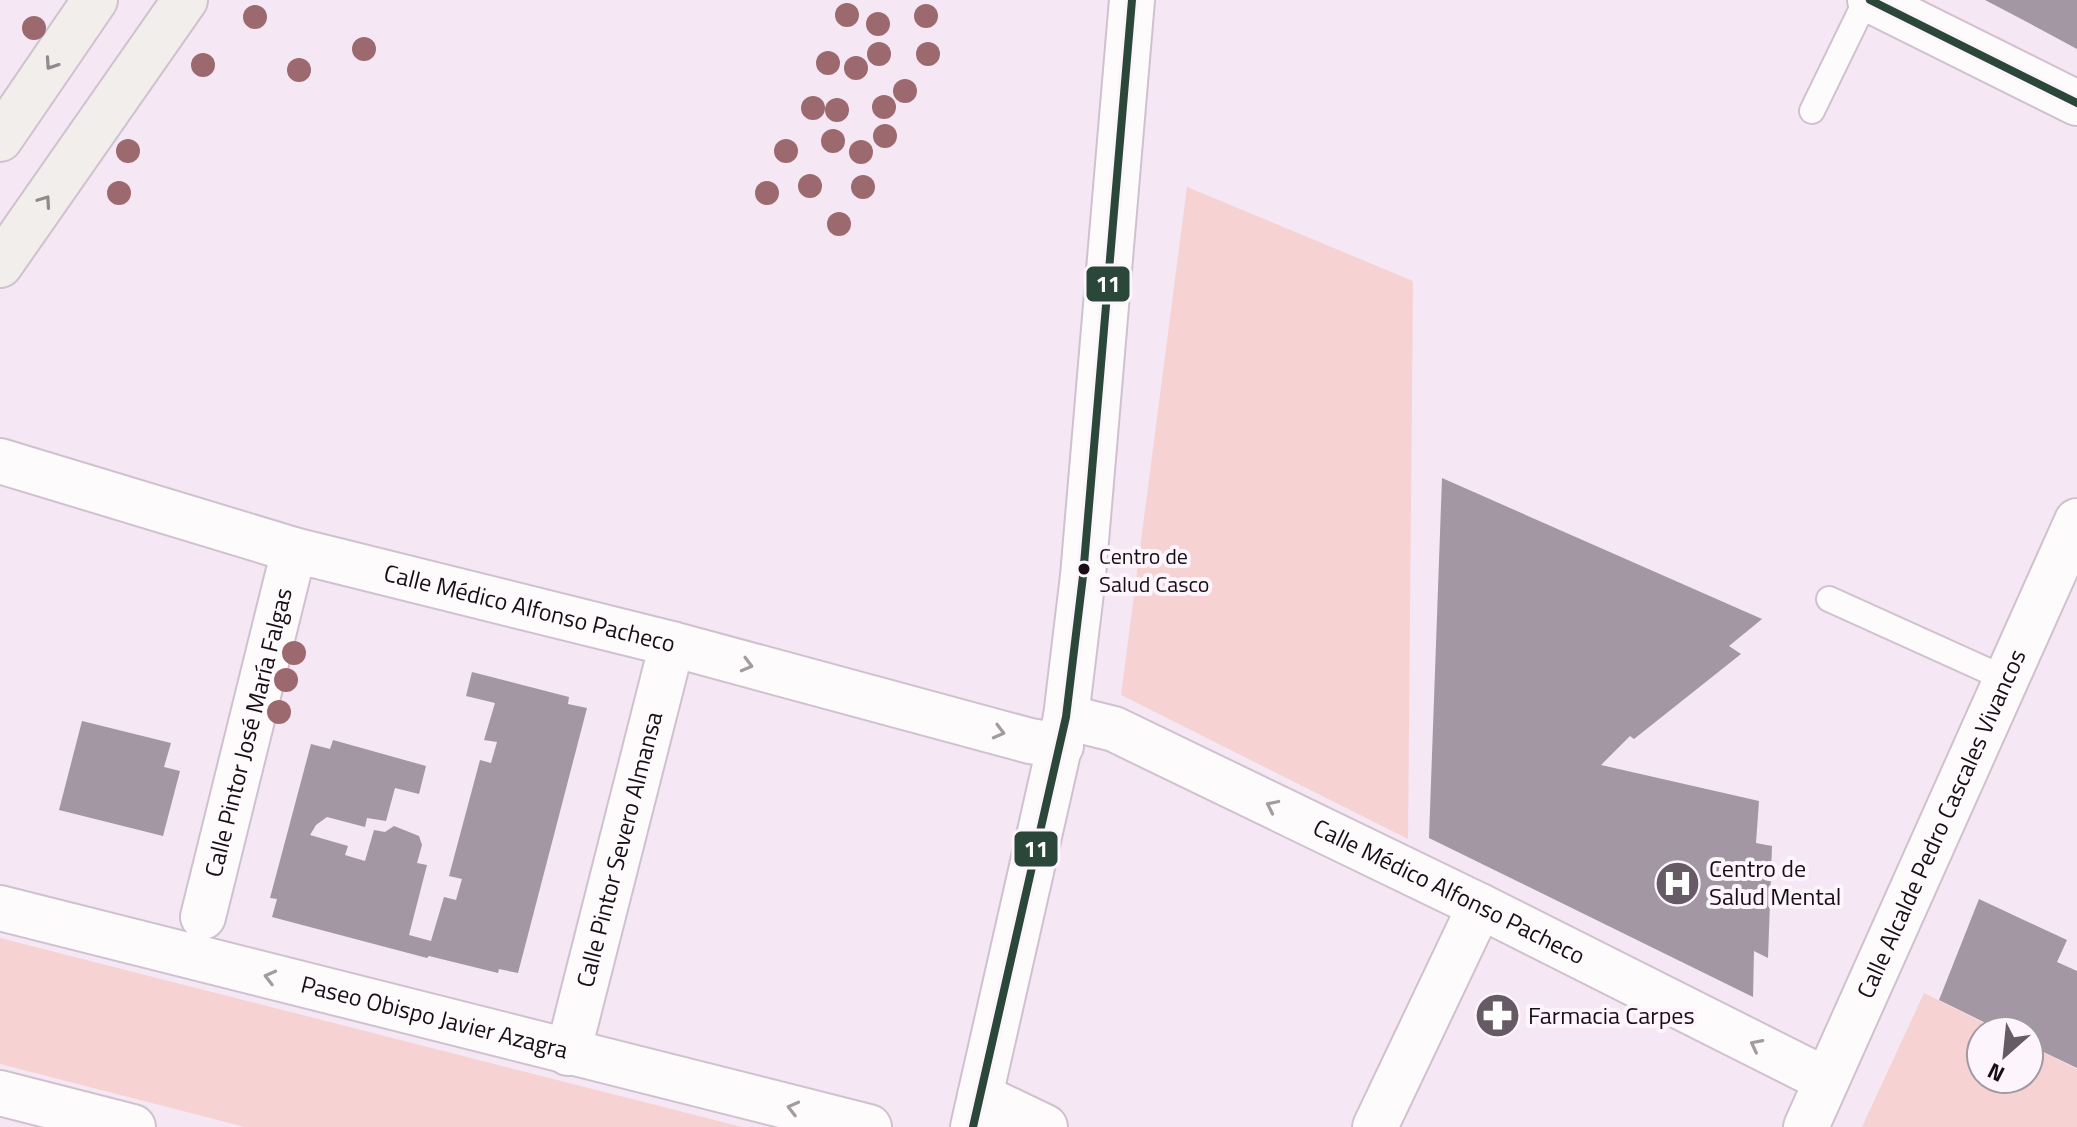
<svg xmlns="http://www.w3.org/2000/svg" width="2077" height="1127" viewBox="0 0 2077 1127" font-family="'Titillium Web',sans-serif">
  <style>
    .green { fill: #f6d2d3 }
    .building { fill: #a297a2 }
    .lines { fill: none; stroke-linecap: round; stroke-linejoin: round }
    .lane-casing { stroke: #cfc2ce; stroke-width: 28 }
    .street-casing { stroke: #cfc2ce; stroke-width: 48 }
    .secondary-casing { stroke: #cfc2ce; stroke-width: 48 }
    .lane { stroke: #fefbfd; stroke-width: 24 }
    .street { stroke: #fefbfd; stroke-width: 44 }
    .secondary { stroke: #f1eeec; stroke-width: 44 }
    .bus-1-casing { stroke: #fcf5fb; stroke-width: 14 }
    .bus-1 { stroke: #2a4739; stroke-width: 8 }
    .tree { fill: #9c6a6e }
    .oneway { stroke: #90898d }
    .oneway2 { stroke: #a29ca1 }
    .bus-dot { fill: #190e18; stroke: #fcf5fb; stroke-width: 3 }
    .labels { text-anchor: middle; stroke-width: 8; stroke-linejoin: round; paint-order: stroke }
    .bus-label { font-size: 22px; fill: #190e18; stroke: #fcf5fb; text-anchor: start }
    .street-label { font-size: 24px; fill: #190e18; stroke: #fcf5fb }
    .poi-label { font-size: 24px; fill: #190e18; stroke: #fcf5fb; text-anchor: start }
    .line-badge { stroke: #fcf5fb; stroke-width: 3 }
    .badge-label { font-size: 22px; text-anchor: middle; font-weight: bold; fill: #fff }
  </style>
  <rect width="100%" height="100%" fill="#f5e7f4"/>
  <path class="green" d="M 1187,187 L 1413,281 L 1408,839 L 1121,695 Z
    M 0,938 L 742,1127 L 245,1127 L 0,1064 Z
    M 1924,993 L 2000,1031 L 1981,1031 L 1981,1079 L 2029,1079 L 2029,1045 L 2077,1069 L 2077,1127 L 1862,1127 Z"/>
  <path class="building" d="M 1985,0 L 2077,0 L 2077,49 L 2027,22 Z
    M 1442,478 L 1762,619 L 1729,646 L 1741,654 L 1634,739 L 1630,736 L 1601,765 L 1759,801 L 1756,843 L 1772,846 L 1768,958 L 1754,951 L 1753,997 L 1429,838 Z
    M 472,672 L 569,697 L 568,704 L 587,708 L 518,973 L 499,969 L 498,973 L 429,956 L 427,958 L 272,917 L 277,899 L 270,898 L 311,744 L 330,749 L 333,740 L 426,766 L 419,794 L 395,788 L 386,821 L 367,818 L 365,827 L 327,817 L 316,825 L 310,835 L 348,846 L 345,855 L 365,861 L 374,830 L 385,832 L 394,826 L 419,836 L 422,845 L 417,863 L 427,865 L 409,935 L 431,941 L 444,897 L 456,900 L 462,879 L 449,876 L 480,760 L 491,763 L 497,742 L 484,740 L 495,703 L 466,696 Z
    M 82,721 L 171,743 L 164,767 L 180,771 L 163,836 L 59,810 Z
    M 1979,899 L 2067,940 L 2057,962 L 2077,971 L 2077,1068 L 2029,1045 L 2029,1031 L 2002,1031 L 1939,1000 Z"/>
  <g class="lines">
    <defs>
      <path id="lane" d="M 1812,111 L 1866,0
        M 1829,599 L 2006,679"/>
      <g id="street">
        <path d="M 1870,0 L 2077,103"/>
        <path id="s1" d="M 0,461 L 294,550 L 672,644 L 1030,741 L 1061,746"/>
        <path id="s2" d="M 1066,717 L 1114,729 L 1480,906 L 1826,1080"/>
        <path id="s3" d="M 0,908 L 869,1127"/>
        <path id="s4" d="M 203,917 L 294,550"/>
        <path id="s5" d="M 568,1053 L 672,644"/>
        <path d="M 0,1093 L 133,1127"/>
        <path d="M 980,1096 L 1045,1127"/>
        <path d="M 973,1127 L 1066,717 L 1083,576 L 1132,0"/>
        <path d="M 1375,1127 L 1480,906"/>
        <path id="s6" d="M 1806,1127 L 2077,521"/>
      </g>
      <path id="secondary" d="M 0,139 L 95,0
        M 0,265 L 185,0"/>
    </defs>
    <use href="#lane" class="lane-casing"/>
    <use href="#street" class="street-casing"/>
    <use href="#secondary" class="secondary-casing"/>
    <use href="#lane" class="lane"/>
    <use href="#street" class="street"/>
    <use href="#secondary" class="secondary"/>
    <defs>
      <path id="bus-1" d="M 1870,0 L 2077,103
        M 973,1127 L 1066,717 L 1083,576 L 1132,0"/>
    </defs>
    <use href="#bus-1" class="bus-1-casing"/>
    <use href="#bus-1" class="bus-1"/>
  </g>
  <g class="tree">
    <circle cx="847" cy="15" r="12"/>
    <circle cx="926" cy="16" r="12"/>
    <circle cx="255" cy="17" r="12"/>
    <circle cx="878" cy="24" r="12"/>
    <circle cx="34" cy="28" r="12"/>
    <circle cx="364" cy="49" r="12"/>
    <circle cx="879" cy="54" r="12"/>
    <circle cx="928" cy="54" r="12"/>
    <circle cx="828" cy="63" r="12"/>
    <circle cx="203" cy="65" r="12"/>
    <circle cx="856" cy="68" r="12"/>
    <circle cx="299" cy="70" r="12"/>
    <circle cx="905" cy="91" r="12"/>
    <circle cx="884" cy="107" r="12"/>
    <circle cx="813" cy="108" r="12"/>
    <circle cx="837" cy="110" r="12"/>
    <circle cx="885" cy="136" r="12"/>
    <circle cx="833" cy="141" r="12"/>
    <circle cx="128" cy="151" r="12"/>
    <circle cx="786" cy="151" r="12"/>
    <circle cx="861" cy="152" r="12"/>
    <circle cx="810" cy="186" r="12"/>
    <circle cx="863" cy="187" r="12"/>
    <circle cx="119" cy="193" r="12"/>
    <circle cx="767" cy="193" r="12"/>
    <circle cx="839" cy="224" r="12"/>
    <circle cx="294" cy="653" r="12"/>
    <circle cx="286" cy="680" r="12"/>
    <circle cx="279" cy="712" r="12"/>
  </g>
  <defs><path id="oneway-chevron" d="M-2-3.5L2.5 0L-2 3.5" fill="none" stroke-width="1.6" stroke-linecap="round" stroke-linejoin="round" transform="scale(2)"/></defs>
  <g class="oneway">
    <use href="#oneway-chevron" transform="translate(51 64) rotate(124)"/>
    <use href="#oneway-chevron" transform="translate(45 201) rotate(-55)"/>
  </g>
  <g class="oneway2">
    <use href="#oneway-chevron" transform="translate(747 665) rotate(15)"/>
    <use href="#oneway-chevron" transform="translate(999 732) rotate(15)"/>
    <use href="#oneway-chevron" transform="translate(1272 806) rotate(-154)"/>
    <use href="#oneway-chevron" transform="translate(270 977) rotate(-166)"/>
    <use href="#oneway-chevron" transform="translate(1756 1045) rotate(-153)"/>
    <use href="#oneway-chevron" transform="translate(793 1108) rotate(-166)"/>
  </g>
  <defs>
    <symbol id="hospital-disc" viewBox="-11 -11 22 22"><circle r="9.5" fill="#665a65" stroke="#fcf5fb"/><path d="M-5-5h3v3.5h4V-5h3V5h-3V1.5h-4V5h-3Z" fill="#fff"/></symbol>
    <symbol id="pharmacy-disc" viewBox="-11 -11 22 22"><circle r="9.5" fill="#665a65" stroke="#fcf5fb"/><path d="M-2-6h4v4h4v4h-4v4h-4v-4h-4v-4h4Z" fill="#fff"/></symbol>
  </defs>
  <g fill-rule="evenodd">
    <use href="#hospital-disc" x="1652" y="858" width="51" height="51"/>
    <use href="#pharmacy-disc" x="1472" y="990" width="51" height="51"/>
  </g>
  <circle class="bus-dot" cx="1084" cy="569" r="7"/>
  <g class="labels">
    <g class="bus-label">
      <text x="1099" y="564">Centro de<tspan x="1099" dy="28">Salud Casco</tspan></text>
    </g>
    <g class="street-label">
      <text dy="8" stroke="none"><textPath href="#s1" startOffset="550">Calle Médico Alfonso Pacheco</textPath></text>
      <text dy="8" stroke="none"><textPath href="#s4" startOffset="190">Calle Pintor José María Falgas</textPath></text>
      <text dy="8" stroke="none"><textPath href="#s6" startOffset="332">Calle Alcalde Pedro Cascales Vivancos</textPath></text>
      <text dy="8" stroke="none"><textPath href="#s5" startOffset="210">Calle Pintor Severo Almansa</textPath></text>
      <text dy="8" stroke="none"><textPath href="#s2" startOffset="422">Calle Médico Alfonso Pacheco</textPath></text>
      <text dy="8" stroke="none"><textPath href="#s3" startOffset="448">Paseo Obispo Javier Azagra</textPath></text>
    </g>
    <g class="poi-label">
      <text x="1709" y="877">Centro de<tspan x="1709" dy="28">Salud Mental</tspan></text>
      <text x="1528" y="1024">Farmacia Carpes</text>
    </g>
  </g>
  <g class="line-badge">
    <rect x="1085" y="265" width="46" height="38" rx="8" fill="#2a4739"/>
    <rect x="1013" y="830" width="46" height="38" rx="8" fill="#2a4739"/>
  </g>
  <g class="badge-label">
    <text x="1108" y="292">11</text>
    <text x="1036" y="857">11</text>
  </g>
  <g transform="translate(2005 1055) rotate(207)"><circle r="38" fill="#fcf5fb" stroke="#a199a0" stroke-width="2"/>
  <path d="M0-6L14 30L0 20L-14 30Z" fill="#665a65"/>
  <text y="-12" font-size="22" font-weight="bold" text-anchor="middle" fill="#190e18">N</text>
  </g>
</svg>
